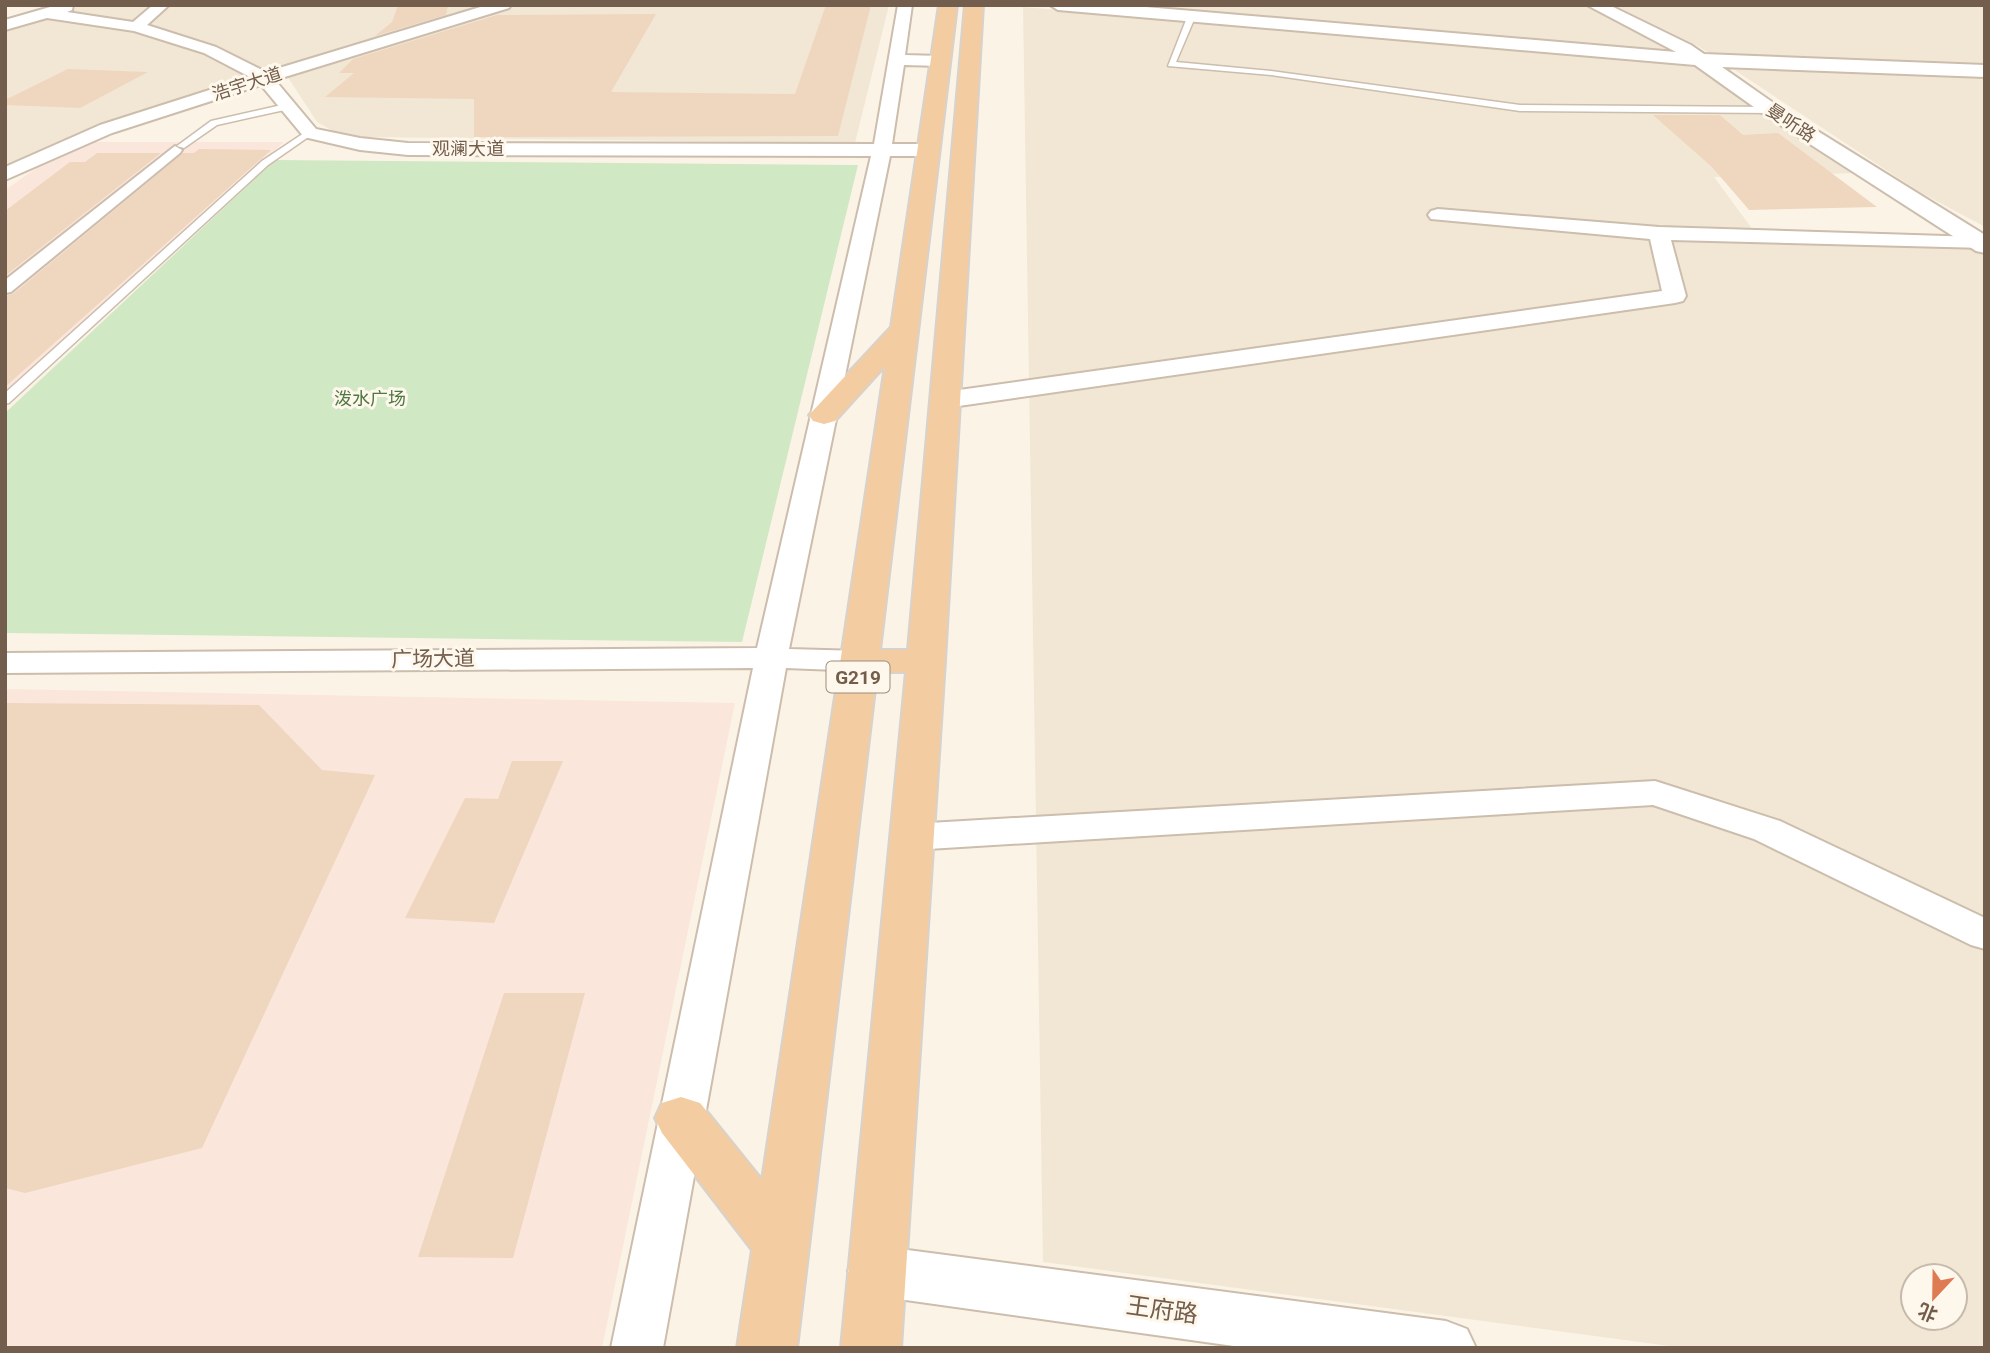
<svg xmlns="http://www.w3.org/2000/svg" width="1990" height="1353" viewBox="0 0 1990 1353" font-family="Roboto,'Noto Sans SC',sans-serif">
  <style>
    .residential { fill: #f2e7d5; fill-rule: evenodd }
    .commercial { fill: #fbe6db }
    .green { fill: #d1e8c5 }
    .building { fill: #efd6bf }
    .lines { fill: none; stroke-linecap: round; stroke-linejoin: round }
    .service-casing { stroke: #ccbdad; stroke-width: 3 }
    .pedestrian-casing { stroke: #ccbdad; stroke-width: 4 }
    .minor-casing { stroke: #ccbdad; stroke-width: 4 }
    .tertiary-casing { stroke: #ccbdad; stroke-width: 4 }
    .trunk-casing { stroke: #d8d2cd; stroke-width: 4 }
    .service { fill: #fff; fill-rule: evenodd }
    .pedestrian { fill: #fff; fill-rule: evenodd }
    .minor { fill: #fff; fill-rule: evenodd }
    .tertiary { fill: #fff; fill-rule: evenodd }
    .trunk { fill: #f4cca1; fill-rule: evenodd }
    .labels { text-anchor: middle; stroke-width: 6; stroke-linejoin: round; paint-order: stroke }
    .far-street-label { font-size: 18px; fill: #735d4c; stroke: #fef8ec }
    .far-park-label { font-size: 18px; fill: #507844; stroke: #fef8ec }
    .shield { fill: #fef8ec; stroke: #9d8c7c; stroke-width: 2 }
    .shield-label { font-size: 19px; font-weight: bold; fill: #735d4c }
    .street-label { font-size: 21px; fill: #735d4c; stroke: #fef8ec }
    .near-street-label { font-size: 24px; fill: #735d4c; stroke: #fef8ec }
  </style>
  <rect width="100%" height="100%" fill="#fbf4e6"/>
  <path class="residential" d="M 83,5 L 486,5 L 425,27 L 93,127 L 5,169 L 5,30 Z
    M 516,5 L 889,5 L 855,143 L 366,137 L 333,131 L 317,122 L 287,76 Z
    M 1075,5 L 1586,5 L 1683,55 Z
    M 1614,5 L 1985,5 L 1985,68 L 1716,58 L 1698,46 Z
    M 1023,7 L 1691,61 L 1860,173 L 1714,177 L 1756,234 L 1456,215 L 1455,222 L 1641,236 L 1979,246 L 1985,249 L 1985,1348 L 1684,1348 L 1043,1262 ZM 1913,1276 L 1955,1276 L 1955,1318 L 1913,1318 Z
    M 1727,65 L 1985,75 L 1985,227 L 1918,191 Z"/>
  <path class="commercial" d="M 88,142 L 284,142 L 5,394 L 5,190 L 38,167 Z
    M 5,689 L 735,703 L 602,1348 L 5,1348 Z"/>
  <path class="green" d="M 275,160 L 858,165 L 742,642 L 5,633 L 5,413 Z"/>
  <path class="building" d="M 398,5 L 448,5 L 446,15 L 375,36 L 392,22 Z
    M 826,5 L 871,5 L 838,136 L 474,137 L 474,99 L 325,97 L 354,73 L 339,73 L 353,59 L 497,15 L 656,14 L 611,92 L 795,94 Z
    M 68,69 L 148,72 L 80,108 L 5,105 L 5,100 Z
    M 1653,115 L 1720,115 L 1743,135 L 1778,133 L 1877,207 L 1749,210 L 1712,167 Z
    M 199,149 L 271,150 L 5,387 L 5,296 L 13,294 L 183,153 L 194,153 Z
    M 97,153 L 161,153 L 5,276 L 5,211 L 70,162 L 85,162 Z
    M 5,703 L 259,705 L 322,770 L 375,775 L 202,1148 L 25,1193 L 5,1188 Z
    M 512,761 L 563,761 L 494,923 L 405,918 L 465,798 L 498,799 Z
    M 504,993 L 585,993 L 513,1258 L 418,1257 Z"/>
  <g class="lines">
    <defs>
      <path id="service" d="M 1192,13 L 1196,15 L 1176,62 L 1271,71 L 1520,105 L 1771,107 L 1775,110 L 1771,113 L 1520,111 L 1271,75 L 1168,66 L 1188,15 Z
        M 286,104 L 289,105 L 289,109 L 217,125 L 184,148 L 177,146 L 211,121 Z
        M 307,131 L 314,133 L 268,165 L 9,403 L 5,404 L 5,393 L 262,161 Z"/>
      <path id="pedestrian" d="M 175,146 L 182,150 L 180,153 L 11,292 L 5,293 L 5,280 Z"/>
      <path id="minor" d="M 57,5 L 73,5 L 72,10 L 67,12 L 133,22 L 153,5 L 169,5 L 147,25 L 216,47 L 266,72 L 487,5 L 511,5 L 509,8 L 275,80 L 316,129 L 360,138 L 408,143 L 874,144 L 898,5 L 912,5 L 905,55 L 940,56 L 948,61 L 940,66 L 904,65 L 892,144 L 927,144 L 936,150 L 927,156 L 890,156 L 789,649 L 861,651 L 873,654 L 877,661 L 873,668 L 861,671 L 786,668 L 663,1348 L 611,1348 L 753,668 L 5,673 L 5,653 L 757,648 L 871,156 L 408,155 L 360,150 L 304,137 L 261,85 L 112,133 L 5,180 L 5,167 L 100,125 L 250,77 L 204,53 L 134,31 L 47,18 L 5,30 L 5,20 Z
        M 1438,209 L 1659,227 L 1978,237 L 1985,238 L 1985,248 L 1671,240 L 1686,296 L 1683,301 L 1675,303 L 945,408 L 936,405 L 932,400 L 936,395 L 945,392 L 1662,291 L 1650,239 L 1431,219 L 1428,215 L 1431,211 Z
        M 1655,781 L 1780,821 L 1985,918 L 1985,949 L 1971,945 L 1754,839 L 1653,805 L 912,850 L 899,846 L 893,837 L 899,828 L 912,824 Z"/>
      <path id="tertiary" d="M 1050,5 L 1122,5 L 1676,52 L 1587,5 L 1609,5 L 1691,45 L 1704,54 L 1985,65 L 1985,77 L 1722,67 L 1782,109 L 1985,235 L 1985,253 L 1976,251 L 1768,117 L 1695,65 L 1058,10 Z
        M 877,1246 L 1446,1321 L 1467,1329 L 1476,1348 L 1248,1348 L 877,1296 L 857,1289 L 848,1271 L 857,1253 Z"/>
      <path id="trunk" d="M 939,5 L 957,5 L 880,650 L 908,650 L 965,5 L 983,5 L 945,661 L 901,1348 L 841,1348 L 906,672 L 877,672 L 797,1348 L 737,1348 L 752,1250 L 662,1133 L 655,1118 L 662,1103 L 681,1097 L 700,1103 L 762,1180 L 885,366 L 835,421 L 824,424 L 813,421 L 809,415 L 891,327 Z"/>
    </defs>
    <use href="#service" class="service-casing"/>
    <use href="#pedestrian" class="pedestrian-casing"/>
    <use href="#minor" class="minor-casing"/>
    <use href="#tertiary" class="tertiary-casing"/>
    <use href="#trunk" class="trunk-casing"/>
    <use href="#service" class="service"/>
    <use href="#pedestrian" class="pedestrian"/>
    <use href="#minor" class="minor"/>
    <use href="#tertiary" class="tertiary"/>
    <use href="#trunk" class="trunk"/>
  </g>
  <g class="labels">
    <g class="far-street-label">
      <text transform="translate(247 84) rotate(-18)" y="6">浩宇大道</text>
      <text transform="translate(1791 123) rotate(33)" y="6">曼听路</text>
      <text x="468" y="155">观澜大道</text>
    </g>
    <g class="far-park-label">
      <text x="370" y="405">泼水广场</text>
    </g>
    <rect class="shield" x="826.5" y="661.5" width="63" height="31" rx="5"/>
    <g class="shield-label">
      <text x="858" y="684">G219</text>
    </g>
    <g class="street-label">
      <text transform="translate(433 659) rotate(-1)" y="7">广场大道</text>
    </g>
    <g class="near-street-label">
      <text transform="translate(1162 1310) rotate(8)" y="8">王府路</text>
    </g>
  </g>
  <rect width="1990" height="1353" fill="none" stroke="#735d4c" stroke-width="14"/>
  <g transform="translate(1934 1297) rotate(202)"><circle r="33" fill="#fef8ec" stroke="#c6baac" stroke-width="2"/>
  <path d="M0-5L12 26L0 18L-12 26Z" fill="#de7b52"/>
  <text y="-10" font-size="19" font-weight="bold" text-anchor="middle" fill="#735d4c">北</text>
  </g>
</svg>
